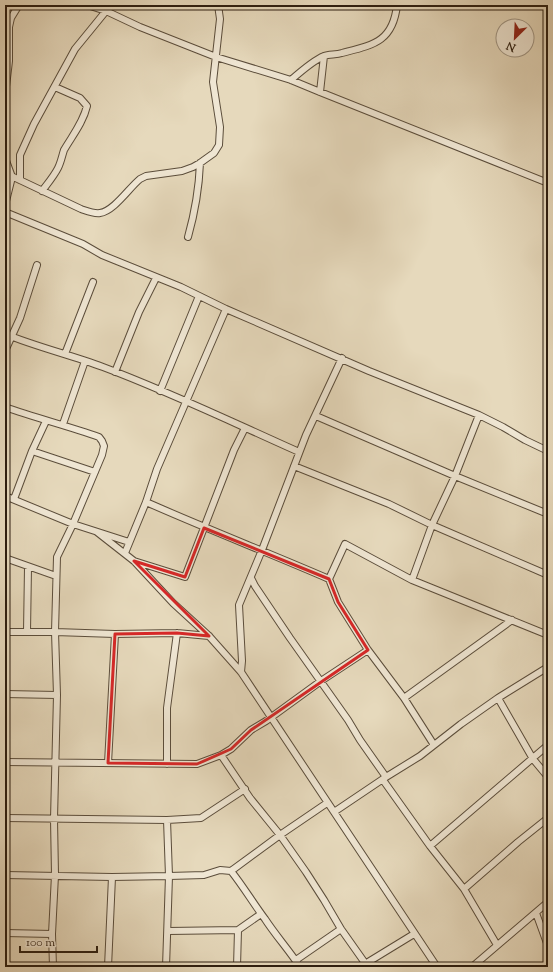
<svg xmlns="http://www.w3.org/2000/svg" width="553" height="972" viewBox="0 0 553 972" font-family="'Sorts Mill Goudy',serif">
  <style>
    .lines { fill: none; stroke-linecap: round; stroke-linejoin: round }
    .minor-casing { stroke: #5b4d3b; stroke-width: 8 }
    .minor { stroke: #efe6d3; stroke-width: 6 }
    .marked { fill: none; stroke: #d62828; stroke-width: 3; stroke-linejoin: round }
  </style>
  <rect width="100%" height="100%" fill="#e6d9bc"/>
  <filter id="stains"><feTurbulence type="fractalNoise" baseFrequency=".005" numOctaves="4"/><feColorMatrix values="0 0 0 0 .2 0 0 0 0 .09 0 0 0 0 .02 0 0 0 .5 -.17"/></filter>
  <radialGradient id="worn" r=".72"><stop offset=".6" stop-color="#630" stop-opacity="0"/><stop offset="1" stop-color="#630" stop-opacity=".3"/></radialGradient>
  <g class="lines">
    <defs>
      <path id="minor" d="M 87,5 L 106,11 L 140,27 L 216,57 L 291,80 L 320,92 L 548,183
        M 291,80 C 299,73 314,60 324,56 C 329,54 336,55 342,53 C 373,45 393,42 397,5
        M 320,92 L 324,56
        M 5,95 L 9,61 L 9,27 L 11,18 L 19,5
        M 5,149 L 5,158 L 12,177 L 5,205
        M 5,173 L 81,209 C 87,211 94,214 100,213 C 114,211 129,188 140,179 L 146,176 L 182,171 L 193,167 L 200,163 L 214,153 L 219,145 L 220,127 L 213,82 L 220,19 L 218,5
        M 20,180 L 20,155 L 34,124 L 75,49 L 106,11
        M 42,191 C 48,183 54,176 58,168 C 61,162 62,156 64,150 C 72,136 83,123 87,106 L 80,98 L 55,87
        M 5,212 L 83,244 L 102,255 L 181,287 L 226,309 L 369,371 L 479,415 L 503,427 L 525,440 L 548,451
        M 188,237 C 195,212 199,189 200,163
        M 5,334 C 37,347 71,355 103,367 C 170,392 234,423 299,452
        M 5,351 L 20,318 L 37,265
        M 65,354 L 93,282
        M 115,372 L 139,312 L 156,278
        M 160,391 L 199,296
        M 5,407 C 36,418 68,426 99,437 L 102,441 L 104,446 L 102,455 L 73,524 L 57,557 L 55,632 L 57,695 L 54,819 L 55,875 L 52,934 L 53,967
        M 316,416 L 455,476 L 548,514
        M 63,424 L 85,361
        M 32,451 L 95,472
        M 294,466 L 389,504 L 432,525 L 548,575
        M 5,496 L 73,524 L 129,542
        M 14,499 L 32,451 L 46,421
        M 146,502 C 207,529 269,553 329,579 L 345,544 L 412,580 L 548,635
        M 97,532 L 134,561 L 173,603 L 209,636 L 241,672 L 437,967
        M 125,553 L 146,502 L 157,469 L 226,309
        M 5,558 L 56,576
        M 134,561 L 185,577 L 234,450 L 245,428
        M 251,578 L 255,586 L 290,638 L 348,720 L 360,740 L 386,777
        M 329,579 L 338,602 L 368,650 L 404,698 L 434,745
        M 412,580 L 432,525 L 455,476 L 479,415
        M 5,632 L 55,632 L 115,634 L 177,633 L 209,636
        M 27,632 L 28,567
        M 241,672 L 242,661 L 239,605 L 262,550 L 306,435 L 342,358
        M 5,694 L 57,695
        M 404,698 L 512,620
        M 498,698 L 533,759 L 548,777
        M 221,755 L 250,798 L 280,835 L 306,872 L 324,900 L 341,929 L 365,963
        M 5,762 L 197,764 L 221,755 L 231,749 L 251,730 L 266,721 L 321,681 L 368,650
        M 108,763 L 115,634
        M 167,764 L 167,708 L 177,633
        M 383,780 L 430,846 L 548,745
        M 334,812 L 386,777 L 420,756 L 461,724 L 498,698 L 548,667
        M 5,818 L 167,820 L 201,818 L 245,789
        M 430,846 L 464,889 L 497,945
        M 231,871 C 243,886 253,903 265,919 C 276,936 289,950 300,967
        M 5,875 L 112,877 L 169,876 L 204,875 L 220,870 L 231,871 L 280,835 L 327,803
        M 464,889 L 518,842 L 548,818
        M 536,913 L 548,946
        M 168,931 L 238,930 L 261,914
        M 5,933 L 52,934
        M 296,960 L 341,929
        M 108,967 L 112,877
        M 166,967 L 169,876 L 167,820
        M 237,967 L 238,930
        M 360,967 L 414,934
        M 472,967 L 548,902"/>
    </defs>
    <use href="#minor" class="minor-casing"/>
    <use href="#minor" class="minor"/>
  </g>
  <path class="marked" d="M 204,528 L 329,579 L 338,602 L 368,650 L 251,730 L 231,749 L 197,764 L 108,763 L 115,634 L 177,633 L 209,636 L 134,561 L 185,577 Z"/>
  <rect width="553" height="972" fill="none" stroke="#e6d9bc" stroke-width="20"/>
  <rect x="6" y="6" width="541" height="960" fill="none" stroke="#2d1e10" stroke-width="2"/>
  <rect x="10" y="10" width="533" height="952" fill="none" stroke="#2d1e10"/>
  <g transform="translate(515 38) rotate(204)"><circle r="19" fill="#efe6d3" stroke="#a19685"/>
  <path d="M0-3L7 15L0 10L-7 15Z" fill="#8f2418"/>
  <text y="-6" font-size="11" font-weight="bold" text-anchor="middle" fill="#2d1e10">N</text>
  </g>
  <path d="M20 946v6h77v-6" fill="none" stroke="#2d1e10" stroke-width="2"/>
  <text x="26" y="946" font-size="12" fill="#2d1e10" stroke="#efe6d3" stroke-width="3" paint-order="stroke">100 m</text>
  <rect width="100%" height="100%" filter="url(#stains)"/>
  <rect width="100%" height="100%" fill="url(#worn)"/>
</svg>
